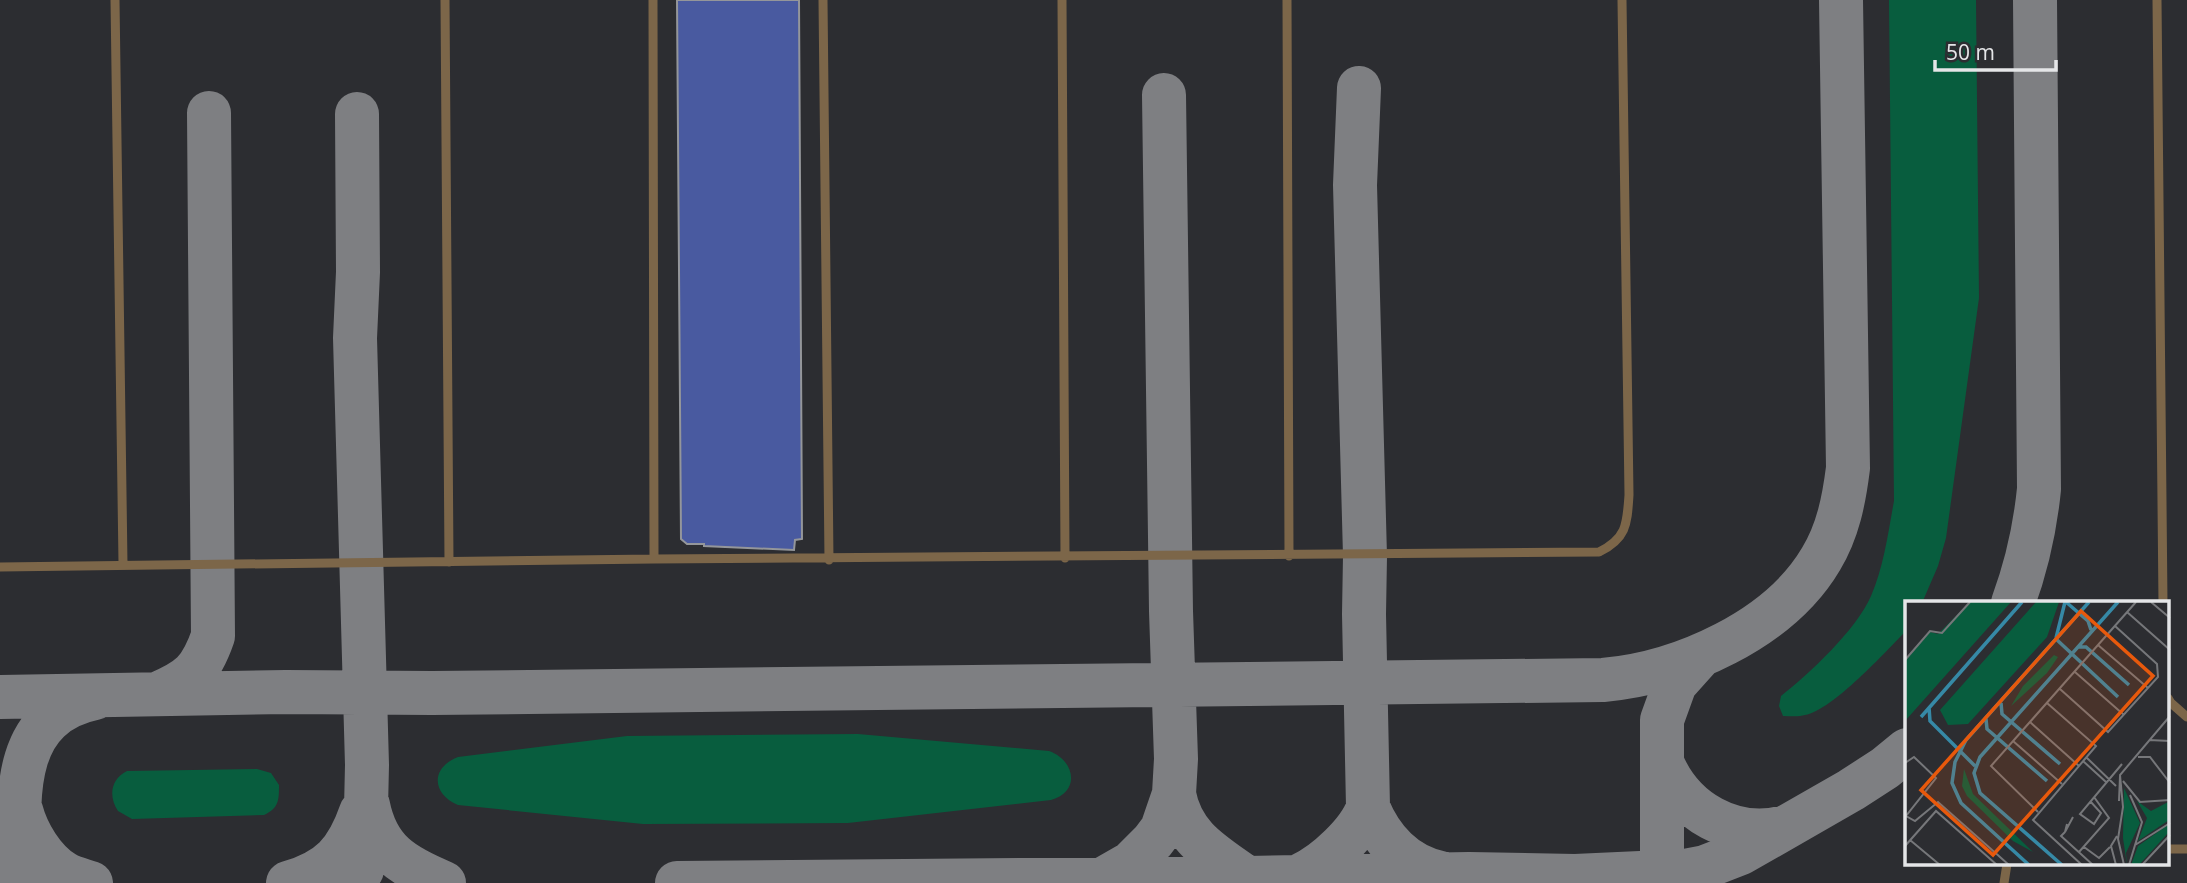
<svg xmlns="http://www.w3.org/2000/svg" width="2187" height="883" viewBox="0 0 2187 883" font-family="'Open Sans',sans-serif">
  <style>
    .green { fill: #085d3e }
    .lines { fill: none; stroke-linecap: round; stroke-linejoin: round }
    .taxiway { stroke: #7e7f82; stroke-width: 44 }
    .building { fill: #495aa0; stroke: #94969a; stroke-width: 2 }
    .lane { stroke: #7c6649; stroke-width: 9 }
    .inset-river { fill: none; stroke: #3689a6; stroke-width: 3.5 }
    .inset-road { fill: none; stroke: #76777a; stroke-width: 2 }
    .view { fill: #e8590c; fill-opacity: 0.15; stroke: #e8590c; stroke-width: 3.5 }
    .inset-edge { fill: none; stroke: #e5e6e8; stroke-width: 3.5 }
  </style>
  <rect width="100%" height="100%" fill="#2c2d31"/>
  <path class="green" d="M 1889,0 L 1976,0 L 1979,298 L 1946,538 L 1938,566 L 1922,603 L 1907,603 L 1907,630 C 1886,651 1833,710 1805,715 C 1799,717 1790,716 1783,716 L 1779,706 L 1781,696 C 1809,674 1857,629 1871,596 C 1884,566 1888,533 1894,501 Z
    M 858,734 L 1049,751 C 1075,760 1081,792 1051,800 L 848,823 L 643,824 L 458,805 C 432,794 430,768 458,757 L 627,736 Z
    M 257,769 L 271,773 L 279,785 C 279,800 279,808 264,815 L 132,819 L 118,811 C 108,796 111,779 127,771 Z"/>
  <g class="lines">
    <path class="taxiway" d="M 1359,88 L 1355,185 L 1365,556 L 1364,614 L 1368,807 C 1381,839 1405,866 1441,873
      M 2013,603 C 2027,565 2035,529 2039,489 L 2035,0
      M 157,694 C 190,680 201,671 213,636 L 209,113
      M 0,697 L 286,692 L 432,693 L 1603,680 C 1681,673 1779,630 1821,559 C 1838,531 1844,500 1848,468 L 1841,0
      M 1662,762 C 1682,811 1733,841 1786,827
      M 1174,794 C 1182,838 1214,854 1247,878
      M 368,805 C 377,851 403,866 444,883
      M 21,810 C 27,833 43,860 64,873 C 72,878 82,880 91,883
      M 1301,875 C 1325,864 1360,832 1368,807
      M 1103,879 L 1131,863 L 1153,841 L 1162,829 L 1174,794 L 1176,759 L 1171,611 L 1164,95
      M 21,883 C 20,813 3,717 95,698
      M 288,883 C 330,871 347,852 361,812
      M 354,883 L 362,870 L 365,852 L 367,765 L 355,338 L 358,272 L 357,114
      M 677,883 L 1247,878 L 1469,874 L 1575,876 L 1684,871 L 1705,867 L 1741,853 L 1851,790 L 1885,768 L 1907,750
      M 1662,883 L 1662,720 L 1675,684 L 1701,655"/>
  </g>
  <path class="building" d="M 677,0 L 799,0 L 802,539 L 795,540 L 794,550 L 704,546 L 704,544 L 687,544 L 681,539 Z"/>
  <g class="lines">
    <path class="lane" d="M 115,0 L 123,564
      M 445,0 L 449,562
      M 653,0 L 654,559
      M 823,0 L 829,560
      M 1062,0 L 1065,558
      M 1287,0 L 1289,556
      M 2157,0 L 2163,603
      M 0,567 L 654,559 L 1599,552 C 1627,538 1627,524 1629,495 L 1622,0
      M 2168,698 L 2171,703 L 2187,717
      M 2168,849 L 2187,849
      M 2004,883 L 2007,864"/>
  </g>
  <g transform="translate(1905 601)">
    <rect width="264" height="264" fill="#2c2d31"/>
    <path d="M 65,1 L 106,1 L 0,120 L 0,60 L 25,31 L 33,33 ZM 131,1 L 154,1 L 142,36 L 63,123 L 43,124 L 35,109 ZM 149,54 L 153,56 L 142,72 L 106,105 L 118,85 ZM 59,168 L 68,193 L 128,251 L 108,240 L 62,195 L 57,185 ZM 219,187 L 235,222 L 221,252 L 222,264 L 218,237 ZM 232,200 L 246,210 L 265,200 L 264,219 L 233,240 L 242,217 ZM 264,223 L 264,231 L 234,264 L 226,264 L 233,245 Z" fill="#085d3e"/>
    <path class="inset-river" d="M 161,1 L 183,20 L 186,29M 151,37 L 160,1M 151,38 L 213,96M 173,46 L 181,46 L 224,84M 96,102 L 97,113 L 155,163M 24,106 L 25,120 L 70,165M 16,116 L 117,1M 81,118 L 82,128 L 142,180M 124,264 L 56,202 L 47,182 L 50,161 L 61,139 L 184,1M 157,264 L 75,192 L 69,172 L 75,156 L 213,1"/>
    <path class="inset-road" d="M 246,1 L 265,17M 222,11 L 265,49M 193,44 L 243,87M 0,59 L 25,30 L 37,32 L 65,1M 170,71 L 219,114M 155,88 L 203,131 L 253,76 L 252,63 L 210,25M 142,102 L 191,145 L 128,219 L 177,264M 125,121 L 174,165M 244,139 L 265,140M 108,140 L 157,183M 233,156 L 245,156 L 265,182M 182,157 L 211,185M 178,160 L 201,181M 0,162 L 9,156 L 31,177 L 1,215 L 10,220 L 33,201 L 104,264M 218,180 L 235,201 L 265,199M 185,200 L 196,212 L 189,223 L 175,213 L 217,163M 214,200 L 215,175M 133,211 L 86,165 L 231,1M 162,223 L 160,231 L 168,216M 160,231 L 156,235 L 188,264M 5,239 L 35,264M 230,244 L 265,222M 0,245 L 31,210 L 92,264M 179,246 L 194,257 L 205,246M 174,251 L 204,217 L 189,196M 211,264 L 206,245 L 212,235M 219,264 L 213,238 L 218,206 L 215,174 L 265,115M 224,264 L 237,221 L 225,194M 237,264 L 265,234"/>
    <path class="view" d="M 176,10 L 248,75 L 88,254 L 16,189 Z"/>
    <rect width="264" height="264" class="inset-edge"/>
  </g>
  <path d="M1935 60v10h121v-10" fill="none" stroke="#e5e6e8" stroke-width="3.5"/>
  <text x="1946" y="60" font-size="21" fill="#e5e6e8" stroke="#2c2d31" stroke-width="5" paint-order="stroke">50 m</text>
</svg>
